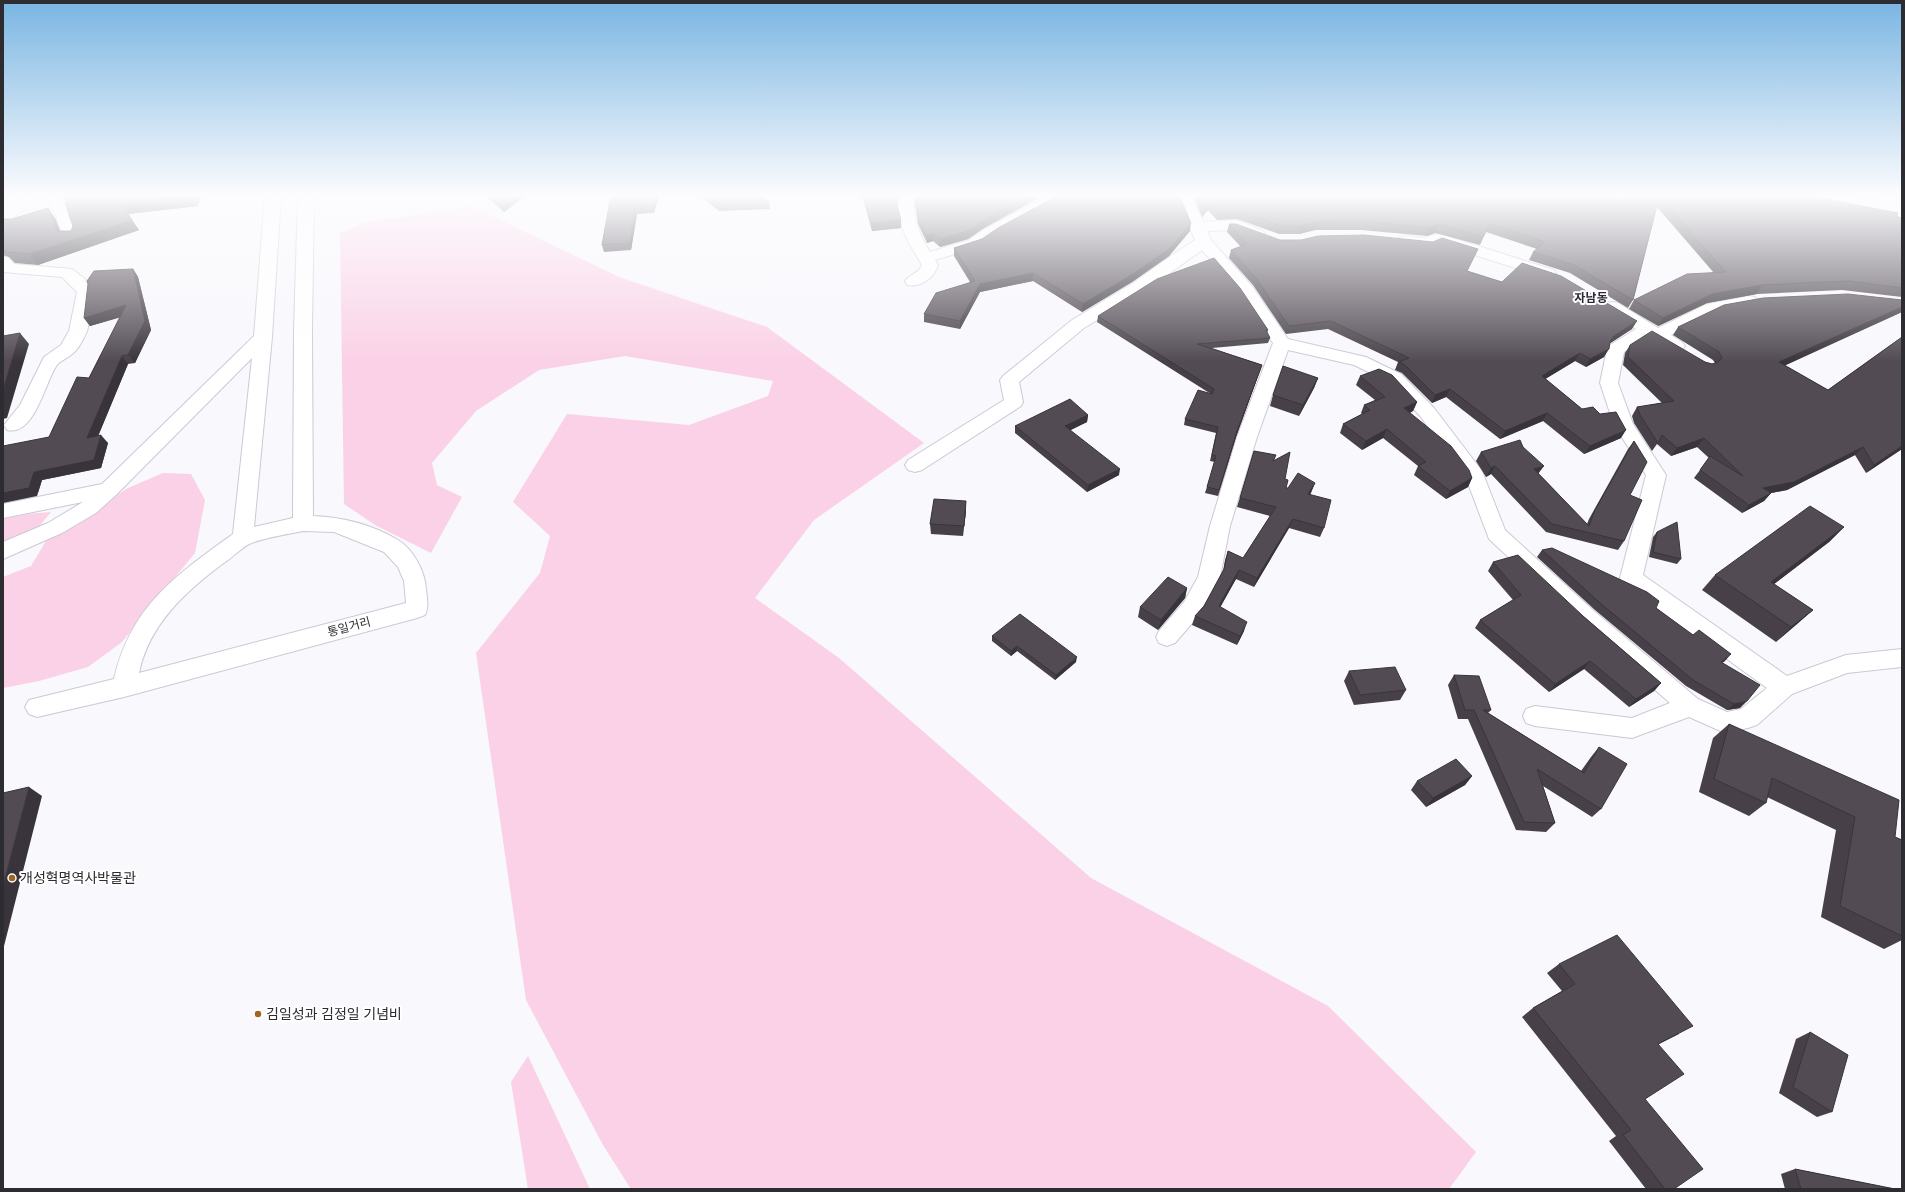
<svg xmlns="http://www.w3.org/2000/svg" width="1905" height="1192" viewBox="0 0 1905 1192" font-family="'Times New Roman','Noto Sans KR',serif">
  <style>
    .green { fill: #fad1e6 }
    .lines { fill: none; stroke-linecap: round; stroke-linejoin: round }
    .minor-casing { stroke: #cac9d6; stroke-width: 2 }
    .major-casing { stroke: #cac9d6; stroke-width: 2 }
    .minor { fill: #fff; fill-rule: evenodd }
    .major { fill: #fff; fill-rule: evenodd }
    .wall { fill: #474048 }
    .shaded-wall { fill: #39343b }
    .building { fill: #524b54; stroke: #39343b }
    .poi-dot { fill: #9d6720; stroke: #fff; stroke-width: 1.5 }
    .labels { text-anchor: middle; stroke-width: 4; stroke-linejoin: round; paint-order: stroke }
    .far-quarter-label { font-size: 12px; font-weight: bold; fill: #2b2a34; stroke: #fff }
    .street-label { font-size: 12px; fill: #2c2c31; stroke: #fff }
    .near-poi-label { font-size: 14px; fill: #2c2c31; stroke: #fff; text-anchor: start }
  </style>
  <rect width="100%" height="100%" fill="#f8f8fd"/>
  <path class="green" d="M 472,206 L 619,277 L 767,327 L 924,443 L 814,520 L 755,598 L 839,658 L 1091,878 L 1328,1006 L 1476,1152 L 1449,1189 L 631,1189 L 603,1145 L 526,1000 L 476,653 L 540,573 L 550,536 L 513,502 L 567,414 L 689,425 L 768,396 L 773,381 L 625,356 L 539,370 L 476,411 L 432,463 L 437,485 L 462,497 L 431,553 L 375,525 L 344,504 L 340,233 L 364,223 Z
    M 163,473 L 191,474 L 205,500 L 195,553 L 122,642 L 88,667 L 39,681 L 3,688 L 3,577 L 31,566 L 46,541 L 128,488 Z
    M 51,512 L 38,528 L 3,546 L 3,519 L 28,514 Z
    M 528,1056 L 590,1189 L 528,1189 L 511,1082 Z"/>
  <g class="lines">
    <defs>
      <path id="minor" d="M 22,195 L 39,195 L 8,223 L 3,225 L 3,212 Z
        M 43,195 L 58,195 L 71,213 L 79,237 L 77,240 L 65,240 L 55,213 Z
        M 265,195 L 281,195 L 272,337 L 254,527 L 293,518 L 294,331 L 298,195 L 314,195 L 312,331 L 313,516 C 342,517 373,525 398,540 C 413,549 425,571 426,589 C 427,598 429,607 425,615 L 417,618 L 124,697 L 37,717 L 29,714 L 25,707 L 29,700 L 114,679 C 131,606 175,576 233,534 L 252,358 L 117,494 L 96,513 L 62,533 L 3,559 L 3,542 L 48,523 L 83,502 L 3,518 L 3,504 L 102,484 L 254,336 ZM 303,531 L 334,532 L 384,552 L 398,567 L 404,581 L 406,603 L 139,673 C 149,624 186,591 225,562 C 233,557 241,548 249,544 C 263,538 288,534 303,531 Z
        M 900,195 L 915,195 C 911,216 919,234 930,252 L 969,240 L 985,229 L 1048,195 L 1067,195 L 1065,198 L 997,235 L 981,246 L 935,260 L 938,265 C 934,278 921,288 907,285 L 905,281 C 910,274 919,273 922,265 C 909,243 894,222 900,195 Z
        M 1176,195 L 1191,195 L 1203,222 L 1236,220 L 1263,231 L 1265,234 L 1263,237 L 1251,237 L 1234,230 L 1207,231 L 1211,240 L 1252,286 L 1288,339 L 1366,357 L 1401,374 L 1434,408 L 1482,471 L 1505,530 L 1594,611 L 1698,699 L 1727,712 L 1741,709 L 1767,688 L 1623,584 L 1620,578 L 1646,475 L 1614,425 L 1600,383 L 1607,349 L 1610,345 L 1636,329 L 1606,311 L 1603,307 L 1606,303 L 1612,302 L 1618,303 L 1658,328 L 1707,304 L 1749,296 L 1755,297 L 1757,301 L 1755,305 L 1718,312 L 1671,335 L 1682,342 L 1685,346 L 1682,350 C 1671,353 1657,344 1648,337 L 1624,352 L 1618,383 L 1633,424 L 1666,475 L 1643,575 L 1787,676 L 1846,655 L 1902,649 L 1902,667 L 1847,673 L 1792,694 L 1757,725 L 1748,728 L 1725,733 L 1689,717 L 1632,738 L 1535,726 L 1526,723 L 1523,716 L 1526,709 L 1535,706 L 1632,718 L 1670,703 L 1578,623 L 1489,539 L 1466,478 L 1420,416 L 1389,382 L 1354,365 L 1288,350 L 1257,437 L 1230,526 L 1220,577 L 1200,614 L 1175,643 L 1167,646 L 1159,643 L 1156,637 L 1159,631 L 1184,602 L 1198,577 L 1210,526 L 1237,437 L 1273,343 L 1240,293 L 1202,250 L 1145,291 L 1084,328 L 1019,382 L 1023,402 L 1021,406 L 922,470 L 915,472 L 908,470 L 905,465 L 908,460 L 1004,400 L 1000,380 L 1003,376 L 1072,320 L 1133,283 L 1175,253 L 1195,240 Z
        M 1440,234 L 1554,270 L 1556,273 L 1554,276 L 1548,278 L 1439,244 C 1430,251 1409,247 1398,244 L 1396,241 L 1398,238 L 1404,236 L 1426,238 L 1429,236 Z
        M 3,256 L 9,258 L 14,264 L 72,269 L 84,278 L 93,292 C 91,304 91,319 87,331 C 84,338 78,350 72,354 C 68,358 61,360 57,365 C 45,381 35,437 7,430 L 4,425 L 20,405 L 44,357 L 61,345 L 69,331 L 77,292 L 62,277 L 3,272 Z"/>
      <path id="major" d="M 1817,195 L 1847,195 L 1902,207 L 1902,217 L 1824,200 L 1819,198 Z"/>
    </defs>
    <use href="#minor" class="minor-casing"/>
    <use href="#major" class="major-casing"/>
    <use href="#minor" class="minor"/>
    <use href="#major" class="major"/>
  </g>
  <path class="wall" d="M 485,195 L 526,195 L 504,212 Z
    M 611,195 L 659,195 L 654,213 L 637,214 L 631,250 L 604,252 L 602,245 Z
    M 698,195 L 759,195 L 769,202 L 770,209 L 719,211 Z
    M 862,195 L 898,195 L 898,209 L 901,220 L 901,228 L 872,231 Z
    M 916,195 L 1044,195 L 984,228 L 968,239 L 940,247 L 933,241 L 927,243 L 918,224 L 916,210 Z
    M 1193,195 L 1605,195 L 1622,199 L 1623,195 L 1805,195 L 1902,218 L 1902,297 L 1842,290 L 1757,294 L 1707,303 L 1658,326 L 1629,309 L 1634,300 L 1714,273 L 1657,207 L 1633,300 L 1628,308 L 1570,273 L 1529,260 L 1533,252 L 1537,249 L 1486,232 L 1480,245 L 1435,233 L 1427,236 L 1361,230 L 1315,230 L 1299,234 L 1279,234 L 1237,219 L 1217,220 L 1208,210 L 1202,217 Z
    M 65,203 L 198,206 L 128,214 L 139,230 L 38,265 L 15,263 L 9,257 L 3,255 L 3,219 L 12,219 L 48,208 L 55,218 L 60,231 L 71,231 L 73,226 Z
    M 1229,224 L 1280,240 L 1467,271 L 1632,329 L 1610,343 L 1604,357 L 1586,367 L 1575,361 L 1545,379 L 1582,409 L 1621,438 L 1584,454 L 1543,421 L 1500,439 L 1446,397 L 1432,403 L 1402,373 L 1395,370 L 1398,362 L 1328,329 L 1286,334 L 1253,285 L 1229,258 L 1231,250 L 1241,247 L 1227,232 Z
    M 1190,231 L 1169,256 L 1132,282 L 1082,312 L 1033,281 L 980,292 L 960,329 L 924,322 L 924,314 L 970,282 L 954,256 L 954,248 L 982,239 Z
    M 133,269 L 138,277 L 151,330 L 135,363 L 128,364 L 98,436 L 108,443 L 101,468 L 42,480 L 37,496 L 49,437 L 89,378 L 120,317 L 90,326 L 84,318 Z
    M 1902,300 L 1902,312 L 1784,365 L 1828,390 L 1902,337 L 1902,449 L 1866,473 L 1855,455 L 1787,490 L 1771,493 L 1764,501 L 1742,513 L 1694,478 L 1709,458 L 1697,447 L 1671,456 L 1657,444 L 1652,451 L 1634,423 L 1632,416 L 1637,407 L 1662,403 L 1623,365 L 1625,353 L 1630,345 L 1712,364 L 1715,363 L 1713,360 L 1673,335 L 1678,327 Z
    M 1098,316 L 1268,330 L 1267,333 L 1270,338 L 1268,343 L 1212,348 L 1262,365 L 1236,437 L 1218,496 L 1205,493 L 1215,462 L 1210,461 L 1216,433 L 1184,425 L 1185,419 L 1211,394 L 1097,322 Z
    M 1360,376 L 1417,402 L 1413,411 L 1410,413 L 1472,478 L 1468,487 L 1446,499 L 1414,475 L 1418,466 L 1383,438 L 1362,450 L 1340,433 L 1343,424 L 1362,414 L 1361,413 L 1364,405 L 1375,400 L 1356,385 Z
    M 1318,378 L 1314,388 L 1299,416 L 1270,406 L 1273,395 Z
    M 1088,415 L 1087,422 L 1070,430 L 1119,475 L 1087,492 L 1015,433 L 1015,426 Z
    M 1634,441 L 1630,495 L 1624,541 L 1618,550 L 1546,532 L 1491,474 L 1486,477 L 1476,461 L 1481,452 L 1523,447 L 1539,474 L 1587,524 L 1589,519 L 1628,449 Z
    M 1254,451 L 1276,455 L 1274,460 L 1285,479 L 1286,488 L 1288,488 L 1315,483 L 1310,494 L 1324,528 L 1320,537 L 1289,528 L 1254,587 L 1236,579 L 1220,607 L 1244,631 L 1237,645 L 1192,625 L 1195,616 L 1204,606 L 1223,572 L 1225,560 L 1228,551 L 1243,558 L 1270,516 L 1237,507 Z
    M 966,501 L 966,511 L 963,536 L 931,534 L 930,524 Z
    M 1844,527 L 1829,542 L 1774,584 L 1813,610 L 1797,624 L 1776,642 L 1702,590 L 1715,575 Z
    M 1657,532 L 1681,559 L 1677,564 L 1649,557 L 1653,537 Z
    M 1542,550 L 1656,608 L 1725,661 L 1722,662 L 1740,708 L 1727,710 L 1686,686 L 1595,610 L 1537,557 Z
    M 1493,562 L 1583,616 L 1661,683 L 1654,691 L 1629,707 L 1584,669 L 1549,692 L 1475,628 L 1480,620 L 1513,600 L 1488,571 Z
    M 1187,588 L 1185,598 L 1158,630 L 1138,617 L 1140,607 Z
    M 992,636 L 1076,662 L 1055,680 L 1017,651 L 1011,656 L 992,641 Z
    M 1349,671 L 1406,690 L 1400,700 L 1354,705 L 1344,681 Z
    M 1454,675 L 1491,710 L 1488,713 L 1581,771 L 1591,757 L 1599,747 L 1601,809 L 1592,817 L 1543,786 L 1555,823 L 1546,832 L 1516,830 L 1468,719 L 1458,719 L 1448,685 Z
    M 1729,724 L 1895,837 L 1902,840 L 1902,940 L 1884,949 L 1821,917 L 1836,830 L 1767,797 L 1766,803 L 1749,816 L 1699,792 L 1713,738 Z
    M 1472,776 L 1465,785 L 1426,807 L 1411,790 L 1417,781 Z
    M 1559,964 L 1679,1034 L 1659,1044 L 1645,1099 L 1674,1189 L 1646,1189 L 1609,1141 L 1616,1136 L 1522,1017 L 1533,1008 L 1562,991 L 1547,973 Z
    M 1810,1032 L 1832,1112 L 1817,1117 L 1779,1093 L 1796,1039 Z
    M 1795,1169 L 1895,1189 L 1785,1189 L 1781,1174 Z"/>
  <path class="shaded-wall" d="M 192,195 L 202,195 L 198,206 L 127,214 L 121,204 Z
    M 517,195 L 526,195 L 504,212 L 503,207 Z
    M 655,195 L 659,195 L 654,213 L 652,206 Z
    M 898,195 L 898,214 L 897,206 Z
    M 1030,195 L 1044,195 L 984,228 L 968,239 L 940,247 L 940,239 L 984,220 Z
    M 1210,202 L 1208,210 L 1202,217 L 1204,209 Z
    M 635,207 L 637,214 L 631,250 L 630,243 Z
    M 48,208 L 55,218 L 64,241 L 57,231 Z
    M 132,220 L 139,230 L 38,265 L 30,254 Z
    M 901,220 L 901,228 L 872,231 L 871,223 Z
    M 1317,222 L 1315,230 L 1299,234 L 1301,226 Z
    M 1191,223 L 1190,231 L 1169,256 L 1132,282 L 1082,312 L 1083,304 Z
    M 1439,224 L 1435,233 L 1427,236 L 1430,228 Z
    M 933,233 L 933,241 L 927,243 L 926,235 Z
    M 133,269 L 138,277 L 151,330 L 135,363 L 128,355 Z
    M 1033,273 L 1033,281 L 980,292 L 960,329 L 960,321 L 980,284 Z
    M 1762,285 L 1757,294 L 1707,303 L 1658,326 L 1663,318 L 1712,294 Z
    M 126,305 L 132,314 L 90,326 L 84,318 Z
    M 1902,307 L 1902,312 L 1773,371 L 1779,362 Z
    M 1637,321 L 1632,329 L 1609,344 L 1606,349 L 1614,336 Z
    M 20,333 L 29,344 L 7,418 L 3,419 L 3,390 Z
    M 1609,349 L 1604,357 L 1586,367 L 1590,359 Z
    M 1580,353 L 1575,361 L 1537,384 L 1542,376 Z
    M 122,356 L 128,364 L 94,446 L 87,438 Z
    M 1262,365 L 1236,437 L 1218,496 L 1237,431 Z
    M 1318,378 L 1314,388 L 1299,416 L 1303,405 Z
    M 1450,389 L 1446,397 L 1432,403 L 1435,395 Z
    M 1417,402 L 1413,411 L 1400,417 L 1404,408 Z
    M 1547,413 L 1543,421 L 1500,439 L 1505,431 Z
    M 1088,415 L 1087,422 L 1065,433 L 1065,426 Z
    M 1387,429 L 1383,438 L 1362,450 L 1366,441 Z
    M 1626,430 L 1621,438 L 1584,454 L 1590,446 Z
    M 101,435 L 108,443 L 101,468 L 42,480 L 37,496 L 3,503 L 3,493 L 34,472 Z
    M 1704,438 L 1697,447 L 1671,456 L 1677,448 Z
    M 1902,446 L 1902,449 L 1866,473 L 1874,465 Z
    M 1863,447 L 1855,455 L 1787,490 L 1756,496 L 1763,488 Z
    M 1495,466 L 1491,474 L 1486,477 L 1491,468 Z
    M 1544,466 L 1538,474 L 1534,469 Z
    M 1120,469 L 1119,475 L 1087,492 L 1088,485 Z
    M 1472,478 L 1468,487 L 1446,499 L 1450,491 Z
    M 1315,483 L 1311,493 L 1305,503 L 1308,494 Z
    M 1771,493 L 1764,501 L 1742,513 L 1749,505 Z
    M 966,501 L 966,511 L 963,536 L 964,526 Z
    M 1293,519 L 1289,528 L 1254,587 L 1257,578 Z
    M 1844,527 L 1829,542 L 1757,597 L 1771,582 Z
    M 1239,570 L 1236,579 L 1216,615 L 1219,606 Z
    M 1187,588 L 1185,598 L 1158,630 L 1161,620 Z
    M 1813,610 L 1797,624 L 1776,642 L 1791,627 Z
    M 1247,622 L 1244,631 L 1237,645 L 1240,636 Z
    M 1017,646 L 1017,651 L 1011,656 L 1011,651 Z
    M 1731,654 L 1725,661 L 1715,668 L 1721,662 Z
    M 1077,657 L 1076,662 L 1055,680 L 1056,675 Z
    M 1590,661 L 1584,669 L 1549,692 L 1555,684 Z
    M 1661,683 L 1654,691 L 1629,707 L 1636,699 Z
    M 1747,701 L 1740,708 L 1727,710 L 1734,704 Z
    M 1472,776 L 1465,785 L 1426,807 L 1433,798 Z
    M 29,787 L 42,796 L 3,950 L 3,886 Z"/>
  <path class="building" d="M 63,195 L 192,195 L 192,196 L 121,204 L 132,220 L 30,254 L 7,252 L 3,248 L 3,219 L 12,219 L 48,208 L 57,231 L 71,231 L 73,226 L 65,203 L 67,202 Z
    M 489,195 L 517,195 L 503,207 Z
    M 611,195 L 655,195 L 652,206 L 635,207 L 630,243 L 602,245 Z
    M 706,195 L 759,195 L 769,202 L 718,204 Z
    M 863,195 L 898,195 L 897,206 L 901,220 L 871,223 Z
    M 916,195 L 1030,195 L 984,220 L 968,231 L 940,239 L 933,233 L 926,235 L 918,216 L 915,202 Z
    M 1059,195 L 1179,195 L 1191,223 L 1170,248 L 1133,274 L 1083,304 L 1033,273 L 980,284 L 960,321 L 924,314 L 936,293 L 975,281 L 954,248 L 982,239 L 998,228 Z
    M 1198,195 L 1605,195 L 1624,200 L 1625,195 L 1805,195 L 1898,213 L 1897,217 L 1902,218 L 1902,288 L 1848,281 L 1762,285 L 1712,294 L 1663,318 L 1634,300 L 1687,274 L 1726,272 L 1659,197 L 1633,300 L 1574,265 L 1533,252 L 1545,242 L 1490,224 L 1483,237 L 1439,224 L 1430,228 L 1364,221 L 1317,222 L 1301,226 L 1281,226 L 1238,211 L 1219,212 L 1210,202 L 1204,209 Z
    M 1229,224 L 1236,224 L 1280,240 L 1301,240 L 1318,236 L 1364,235 L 1433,242 L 1442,238 L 1478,249 L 1467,271 L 1502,282 L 1522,263 L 1561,276 L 1637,321 L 1614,336 L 1610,341 L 1609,349 L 1590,359 L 1580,353 L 1542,376 L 1582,409 L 1593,407 L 1600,414 L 1616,412 L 1626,430 L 1590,446 L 1547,413 L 1505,431 L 1450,389 L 1435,395 L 1405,365 L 1399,362 L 1409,358 L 1331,321 L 1289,326 L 1255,277 L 1231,250 L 1247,244 Z
    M 1214,258 L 1240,288 L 1268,330 L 1266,330 L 1270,338 L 1197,344 L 1262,365 L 1237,431 L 1219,490 L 1207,487 L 1216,456 L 1212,455 L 1218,427 L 1185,419 L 1198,390 L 1212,394 L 1214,389 L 1098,316 L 1157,279 Z
    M 133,269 L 145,321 L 128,355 L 122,356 L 87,438 L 101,435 L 94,460 L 34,472 L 29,488 L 3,493 L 3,446 L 49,437 L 77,377 L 89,378 L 126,305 L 84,318 L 88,284 L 87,281 L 94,271 Z
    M 1848,294 L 1902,300 L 1902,307 L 1779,362 L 1828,390 L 1902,337 L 1902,446 L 1874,465 L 1863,447 L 1794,482 L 1763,488 L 1771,493 L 1749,505 L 1700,470 L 1710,456 L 1743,476 L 1704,438 L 1677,448 L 1662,435 L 1658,443 L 1640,415 L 1637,407 L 1674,401 L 1628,357 L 1630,345 L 1652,331 L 1705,362 L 1712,364 L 1718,362 L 1722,358 L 1719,352 L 1678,327 L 1724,305 L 1763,298 Z
    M 20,333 L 3,390 L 3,336 Z
    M 1283,366 L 1318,378 L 1303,405 L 1273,395 Z
    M 1379,369 L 1392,375 L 1417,402 L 1404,408 L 1451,446 L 1469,470 L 1472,478 L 1450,491 L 1418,466 L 1426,462 L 1387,429 L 1366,441 L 1343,424 L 1370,410 L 1364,405 L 1385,397 L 1360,376 Z
    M 1070,399 L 1088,415 L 1065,426 L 1120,469 L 1088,485 L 1015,426 Z
    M 1520,440 L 1523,447 L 1544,466 L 1534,469 L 1589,526 L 1595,510 L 1634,441 L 1647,462 L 1630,495 L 1642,500 L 1624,541 L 1552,524 L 1495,466 L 1491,468 L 1481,452 Z
    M 1254,451 L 1276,455 L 1273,461 L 1290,452 L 1285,479 L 1288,480 L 1286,488 L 1288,488 L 1298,473 L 1315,483 L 1308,494 L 1331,500 L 1324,528 L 1293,519 L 1257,578 L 1239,570 L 1219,606 L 1247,622 L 1240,636 L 1195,616 L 1204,606 L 1224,569 L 1228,551 L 1243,558 L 1276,507 L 1240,498 Z
    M 934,499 L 966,501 L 964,526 L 930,524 Z
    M 1810,506 L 1844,527 L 1771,582 L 1813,610 L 1791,627 L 1715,575 Z
    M 1677,522 L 1681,559 L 1653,552 L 1657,532 Z
    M 1552,548 L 1647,592 L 1659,601 L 1656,608 L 1693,635 L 1699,630 L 1731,654 L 1721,662 L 1760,685 L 1747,701 L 1734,704 L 1693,680 L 1600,603 L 1542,550 Z
    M 1518,555 L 1583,616 L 1661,683 L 1636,699 L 1590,661 L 1555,684 L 1480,620 L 1521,595 L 1493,562 Z
    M 1168,577 L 1187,588 L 1161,620 L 1140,607 Z
    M 1020,614 L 1077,657 L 1056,675 L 1017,646 L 1011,651 L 992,636 Z
    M 1395,667 L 1406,690 L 1360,695 L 1349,671 Z
    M 1454,675 L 1479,676 L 1491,710 L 1483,710 L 1584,773 L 1599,747 L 1627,764 L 1601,809 L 1537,769 L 1555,823 L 1524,822 L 1474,710 L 1465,710 Z
    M 1729,724 L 1899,800 L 1895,837 L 1902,840 L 1902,936 L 1840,906 L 1855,817 L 1772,778 L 1766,803 L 1714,779 Z
    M 1456,759 L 1472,776 L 1433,798 L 1417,781 Z
    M 29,787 L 3,886 L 3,793 Z
    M 1617,935 L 1693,1026 L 1658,1044 L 1684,1074 L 1645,1099 L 1703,1169 L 1674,1189 L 1665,1189 L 1623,1135 L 1631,1130 L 1533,1008 L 1575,984 L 1559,964 Z
    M 1810,1032 L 1848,1055 L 1832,1112 L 1793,1087 Z
    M 1795,1169 L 1895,1189 L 1801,1189 Z"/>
  <linearGradient id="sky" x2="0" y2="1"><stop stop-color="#7ab5e2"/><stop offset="0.54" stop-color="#fcfcfe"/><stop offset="1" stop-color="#fcfcfe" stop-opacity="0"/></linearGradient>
  <rect width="1905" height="362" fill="url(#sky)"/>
  <g class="poi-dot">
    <circle cx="12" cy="878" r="4"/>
    <circle cx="258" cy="1014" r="4"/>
  </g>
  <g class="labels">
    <g class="far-quarter-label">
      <text x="1591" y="302">자남동</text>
    </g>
    <g class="street-label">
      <text transform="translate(349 627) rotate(-15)" y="4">통일거리</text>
    </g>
    <g class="near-poi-label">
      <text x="20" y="883">개성혁명역사박물관</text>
      <text x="266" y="1019">김일성과 김정일 기념비</text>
    </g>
  </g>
  <rect width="1905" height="1192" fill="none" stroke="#2c2c31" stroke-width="8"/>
</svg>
